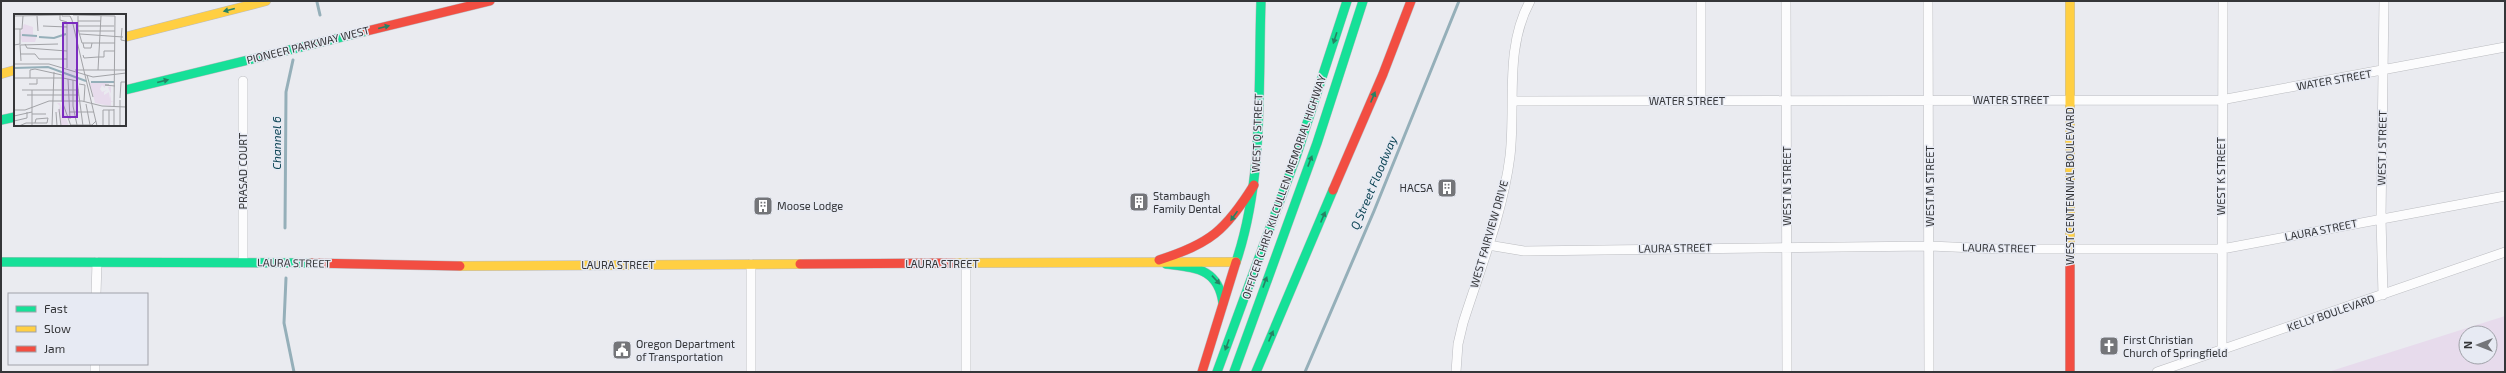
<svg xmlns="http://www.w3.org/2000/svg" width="2506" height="373" viewBox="0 0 2506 373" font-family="'Exo 2',sans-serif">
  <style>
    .green { fill: #e7dbec; fill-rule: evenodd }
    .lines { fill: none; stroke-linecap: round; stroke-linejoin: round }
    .stream { stroke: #95afb9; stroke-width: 3 }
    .street-casing { stroke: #bbbcc0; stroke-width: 10 }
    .fast-casing { stroke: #bbbcc0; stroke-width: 10 }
    .slow-casing { stroke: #bbbcc0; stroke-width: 10 }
    .jam-casing { stroke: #bbbcc0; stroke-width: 10 }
    .street { stroke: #fcfcfd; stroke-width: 9 }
    .fast { stroke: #16e098; stroke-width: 9 }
    .slow { stroke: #ffcf43; stroke-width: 9 }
    .jam { stroke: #f24e42; stroke-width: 9 }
    .oneway { fill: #278264 }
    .labels { text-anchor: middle; stroke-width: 3; stroke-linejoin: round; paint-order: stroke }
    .street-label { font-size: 11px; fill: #353639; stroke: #e7eaf3 }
    .poi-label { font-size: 11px; fill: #353639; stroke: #e7eaf3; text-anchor: start }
    .water-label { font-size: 12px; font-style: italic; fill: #0e4555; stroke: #e7eaf3 }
    .inset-river { fill: none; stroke: #95afb9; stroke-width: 2 }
    .inset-road { fill: none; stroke: #a2a3a7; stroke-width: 1 }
    .view { fill: #7b2cbf; fill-opacity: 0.15; stroke: #7b2cbf; stroke-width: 2 }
    .inset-edge { fill: none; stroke: #353639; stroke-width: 2 }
  </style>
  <rect width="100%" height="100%" fill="#eaebf0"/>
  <path class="green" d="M 2505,316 L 2505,372 L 2328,372 ZM 2466,333 L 2490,333 L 2490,357 L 2466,357 Z"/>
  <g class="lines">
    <path class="stream" d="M 317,2 L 320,15
      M 285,228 L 286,92 L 293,60
      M 286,278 L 284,323 L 294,372
      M 1305,372 L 1374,211 L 1459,1"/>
    <defs>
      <path id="street" d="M 1701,1 L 1701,101
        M 1786,1 L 1787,372
        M 1928,1 L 1929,372
        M 1513,101 L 2221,100 L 2505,47
        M 1488,245 L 1524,251 L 1930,246 L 1998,249 L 2222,249 L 2505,196
        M 243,262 L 243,81
        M 96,294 L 97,262
        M 2383,295 L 2381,218 L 2384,1
        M 2222,350 L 2223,1
        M 95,372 L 95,364
        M 751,372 L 751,264
        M 966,372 L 966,264
        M 1456,372 L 1458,344 L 1463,323 C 1480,269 1503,213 1510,156 C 1516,104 1504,49 1530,1
        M 2157,372 L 2505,252"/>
      <path id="fast" d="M 125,90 L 367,31
        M 1,120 L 15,117
        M 1,262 L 310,263
        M 1236,262 C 1264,179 1258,88 1261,1
        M 1166,264 C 1196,268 1218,268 1223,303
        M 1217,372 L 1296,157 L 1347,1
        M 1234,372 L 1317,143 L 1363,1
        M 1256,372 L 1333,190"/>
      <path id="slow" d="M 2070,1 L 2070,265
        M 125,37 L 266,1
        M 1,74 L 15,70
        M 954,263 L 1236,262
        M 460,266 L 800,264"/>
      <path id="jam" d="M 367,31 L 490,1
        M 1333,190 L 1383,74 L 1411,1
        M 1159,260 C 1210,244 1226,230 1254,185
        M 310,263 L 460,266
        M 800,264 L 954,263
        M 2070,265 L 2070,372
        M 1202,372 L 1236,262"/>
    </defs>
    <use href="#street" class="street-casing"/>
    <use href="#fast" class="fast-casing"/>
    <use href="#slow" class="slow-casing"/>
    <use href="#jam" class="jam-casing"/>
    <use href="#street" class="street"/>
    <use href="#fast" class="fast"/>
    <use href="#slow" class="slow"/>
    <use href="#jam" class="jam"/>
  </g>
  <defs><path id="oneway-solid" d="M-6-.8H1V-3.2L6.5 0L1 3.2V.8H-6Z"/></defs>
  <g class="oneway">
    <use href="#oneway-solid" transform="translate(229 10) rotate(166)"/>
    <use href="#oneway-solid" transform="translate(384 27) rotate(-14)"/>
    <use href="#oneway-solid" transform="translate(1335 38) rotate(108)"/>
    <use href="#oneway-solid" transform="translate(163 81) rotate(-14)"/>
    <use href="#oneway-solid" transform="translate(1373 97) rotate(-67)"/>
    <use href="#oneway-solid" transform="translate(1310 161) rotate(-69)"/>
    <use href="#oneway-solid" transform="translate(1234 216) rotate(125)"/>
    <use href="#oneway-solid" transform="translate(1323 217) rotate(-67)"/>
    <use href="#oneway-solid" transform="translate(1216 280) rotate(47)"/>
    <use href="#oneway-solid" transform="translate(1265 282) rotate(-70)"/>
    <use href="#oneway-solid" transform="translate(1271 336) rotate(-67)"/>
    <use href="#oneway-solid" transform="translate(1227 345) rotate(110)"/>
  </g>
  <defs>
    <symbol id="building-square" viewBox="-11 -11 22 22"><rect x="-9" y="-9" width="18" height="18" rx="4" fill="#747579" stroke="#e7eaf3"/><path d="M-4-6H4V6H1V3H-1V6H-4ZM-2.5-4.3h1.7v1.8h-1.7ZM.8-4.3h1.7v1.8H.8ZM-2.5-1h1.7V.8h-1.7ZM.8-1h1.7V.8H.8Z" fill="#fff"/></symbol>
    <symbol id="church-square" viewBox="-11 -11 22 22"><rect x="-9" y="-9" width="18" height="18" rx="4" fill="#747579" stroke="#e7eaf3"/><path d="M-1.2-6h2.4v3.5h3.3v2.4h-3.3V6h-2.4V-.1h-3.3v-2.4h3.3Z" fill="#fff"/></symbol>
    <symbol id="civic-square" viewBox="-11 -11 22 22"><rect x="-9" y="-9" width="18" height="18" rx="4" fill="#747579" stroke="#e7eaf3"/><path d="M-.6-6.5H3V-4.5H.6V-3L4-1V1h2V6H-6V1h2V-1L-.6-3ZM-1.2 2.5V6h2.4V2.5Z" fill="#fff"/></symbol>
  </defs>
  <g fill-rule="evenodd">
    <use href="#building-square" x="1436" y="177" width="22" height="22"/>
    <use href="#building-square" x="1128" y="191" width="22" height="22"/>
    <use href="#building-square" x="752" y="195" width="22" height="22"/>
    <use href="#church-square" x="2098" y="335" width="22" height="22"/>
    <use href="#civic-square" x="611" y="339" width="22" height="22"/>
  </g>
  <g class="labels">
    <g class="street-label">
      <text transform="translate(308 45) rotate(-14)" y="4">PIONEER PARKWAY WEST</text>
      <text transform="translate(2334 80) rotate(-10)" y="4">WATER STREET</text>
      <text x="2011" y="104">WATER STREET</text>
      <text x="1687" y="105">WATER STREET</text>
      <text transform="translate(1257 133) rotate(-88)" y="4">WEST Q STREET</text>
      <text transform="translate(2382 148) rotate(-89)" y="4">WEST J STREET</text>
      <text transform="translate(243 171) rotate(-90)" y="4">PRASAD COURT</text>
      <text transform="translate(2221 176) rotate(-90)" y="4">WEST K STREET</text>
      <text transform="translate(1787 186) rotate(-90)" y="4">WEST N STREET</text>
      <text transform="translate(1930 186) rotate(-90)" y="4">WEST M STREET</text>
      <text transform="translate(2070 186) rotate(-90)" y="4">WEST CENTENNIAL BOULEVARD</text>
      <text transform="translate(1284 187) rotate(-71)" y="4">OFFICER CHRIS KILCULLEN MEMORIAL HIGHWAY</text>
      <text transform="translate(2321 230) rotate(-11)" y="4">LAURA STREET</text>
      <text transform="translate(1489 234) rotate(-74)" y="4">WEST FAIRVIEW DRIVE</text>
      <text transform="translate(1675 248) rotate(-1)" y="4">LAURA STREET</text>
      <text transform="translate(1999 248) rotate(1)" y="4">LAURA STREET</text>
      <text transform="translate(294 263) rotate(1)" y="4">LAURA STREET</text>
      <text x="942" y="268">LAURA STREET</text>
      <text x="618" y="269">LAURA STREET</text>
      <text transform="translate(2331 313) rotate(-19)" y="4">KELLY BOULEVARD</text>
    </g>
    <g class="poi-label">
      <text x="1433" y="192" text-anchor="end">HACSA</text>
      <text x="1153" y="200">Stambaugh<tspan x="1153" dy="13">Family Dental</tspan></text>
      <text x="777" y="210">Moose Lodge</text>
      <text x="2123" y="344">First Christian<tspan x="2123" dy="13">Church of Springfield</tspan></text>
      <text x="636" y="348">Oregon Department<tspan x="636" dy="13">of Transportation</tspan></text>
    </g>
    <g class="water-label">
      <text transform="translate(277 143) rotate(-90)" y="4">Channel 6</text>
      <text transform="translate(1374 183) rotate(-67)" y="4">Q Street Floodway</text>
    </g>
  </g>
  <g transform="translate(14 14)">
    <rect width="112" height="112" fill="#eaebf0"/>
    <path d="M 10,10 L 19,13 L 19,22 L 23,22 L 21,28 L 8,28 L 6,21 ZM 76,69 L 96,69 L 91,70 L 91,74 L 88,71 L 86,75 L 88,78 L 93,76 L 90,78 L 90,81 L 95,78 L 96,85 L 97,80 L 94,73 L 97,72 L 97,87 L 100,88 L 97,88 L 97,92 L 81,89 ZM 43,89 L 46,89 L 55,112 L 47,112 L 45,98 L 43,99 L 46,92 Z" fill="#e7dbec"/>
    <path class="inset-river" d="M 8,21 L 23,22M 25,23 L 40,24 L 52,20M 0,54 L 34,53 L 72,67M 77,68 L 100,68"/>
    <path class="inset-road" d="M 46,0 L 46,6 L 53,8 L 53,54M 59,1 L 101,2 L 100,93M 0,2 L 49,1M 23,2 L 24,17M 48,2 L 56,2 L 58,6 L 83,112M 64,2 L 64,15 L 68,29 L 101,29M 64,7 L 87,7M 29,12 L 53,13M 64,12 L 100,12M 108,14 L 107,26 L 112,27M 0,15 L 8,15 L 9,2M 65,17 L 101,17M 66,20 L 109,23M 69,29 L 70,34 L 77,34 L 78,29M 11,30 L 13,34 L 53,37M 0,31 L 6,30 L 6,15M 6,40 L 21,40 L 25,45 L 53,45M 69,41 L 70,44 L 84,43M 84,43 L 90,43 L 90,37 L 101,37M 7,47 L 6,31 L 44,30M 0,50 L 35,50 L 79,63 L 112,59M 61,56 L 78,56M 78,56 L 112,56M 84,56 L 87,2M 73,61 L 79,83M 0,64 L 49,64 L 63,67 L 69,112M 16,64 L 16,56 L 21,55 L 48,61 L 48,87 L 57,112M 54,65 L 56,105M 59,66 L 59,92 L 63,111M 15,70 L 23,70 L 23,65M 65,70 L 71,71 L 70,87M 95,71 L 91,71 L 101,72M 8,76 L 65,76M 18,76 L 18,112M 13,81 L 65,81M 106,84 L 107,68 L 112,68M 72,90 L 76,111M 45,95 L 47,112M 0,96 L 11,96 L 35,87 L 68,87 L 88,92 L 112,93M 42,98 L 43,112M 55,98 L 80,98M 18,100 L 32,100M 0,102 L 18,98M 0,107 L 13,104 L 13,98M 21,109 L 22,105 L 34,104M 57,111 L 78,111 L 82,107M 5,112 L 12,109 L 33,109 L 34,104M 38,112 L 40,58M 89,112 L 89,96 L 100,96M 95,112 L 95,96M 100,112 L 100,95M 106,112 L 106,86"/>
    <path class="view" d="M 49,9 L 63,9 L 63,103 L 49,103 Z"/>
    <rect width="112" height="112" class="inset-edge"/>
  </g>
  <rect width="2506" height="373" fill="none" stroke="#353639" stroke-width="4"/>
  <rect x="8" y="293" width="140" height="72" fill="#e7eaf3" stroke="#a0a2a9"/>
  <rect x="16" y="306" width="20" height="6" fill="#16e098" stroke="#a0a2a9"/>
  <text x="44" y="313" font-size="12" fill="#353639">Fast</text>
  <rect x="16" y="326" width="20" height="6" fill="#ffcf43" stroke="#a0a2a9"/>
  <text x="44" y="333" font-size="12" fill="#353639">Slow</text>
  <rect x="16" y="346" width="20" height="6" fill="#f24e42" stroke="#a0a2a9"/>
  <text x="44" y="353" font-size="12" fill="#353639">Jam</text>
  <g transform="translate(2478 345) rotate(270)"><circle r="19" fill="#e7eaf3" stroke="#a0a2a9"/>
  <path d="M0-3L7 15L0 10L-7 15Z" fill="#747579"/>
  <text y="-6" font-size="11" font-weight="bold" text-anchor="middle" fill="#353639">N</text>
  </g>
</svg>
